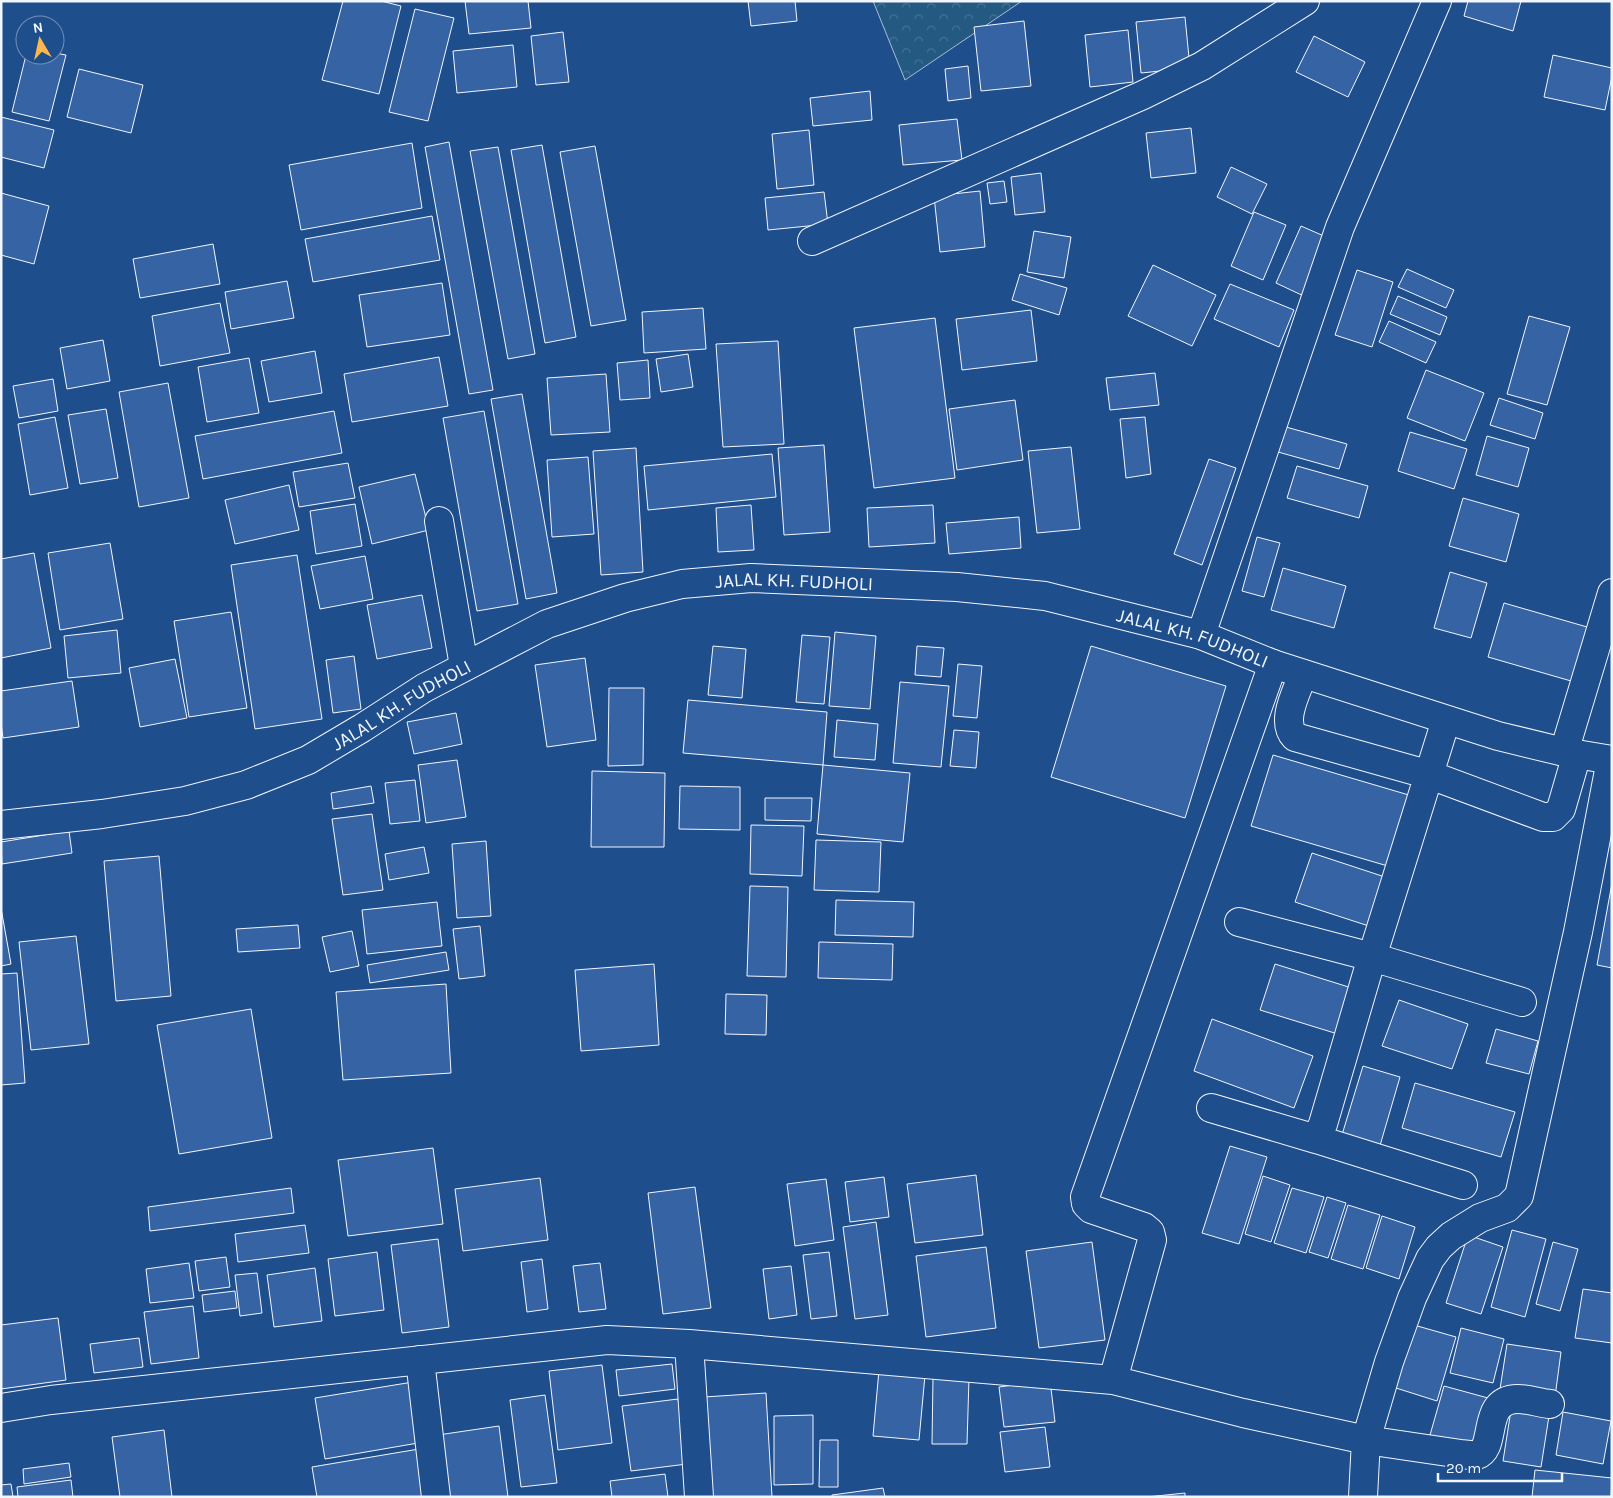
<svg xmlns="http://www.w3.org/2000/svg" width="1613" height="1498" viewBox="0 0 1613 1498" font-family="Karla,sans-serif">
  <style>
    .forest { fill: url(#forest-crowns); stroke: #a8bbd7 }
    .building { fill: #3563a3; stroke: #f2f6ff }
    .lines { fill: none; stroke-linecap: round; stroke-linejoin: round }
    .minor-casing { stroke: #f2f6ff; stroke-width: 30 }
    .major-casing { stroke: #f2f6ff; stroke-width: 30 }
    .minor { stroke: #1f4e8c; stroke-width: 28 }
    .major { stroke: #1f4e8c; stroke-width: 28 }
    .labels { text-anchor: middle; stroke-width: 4; stroke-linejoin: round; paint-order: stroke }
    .street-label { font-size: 19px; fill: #f2f6ff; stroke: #1f4e8c }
  </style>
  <defs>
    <pattern id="forest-crowns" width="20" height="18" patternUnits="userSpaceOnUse" patternTransform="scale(1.25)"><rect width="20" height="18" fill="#245a82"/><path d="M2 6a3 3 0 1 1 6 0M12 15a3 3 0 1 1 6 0" fill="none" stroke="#447295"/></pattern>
  </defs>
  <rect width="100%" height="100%" fill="#1f4e8c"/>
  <path class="forest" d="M 873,1 L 1022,1 L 905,80 Z"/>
  <path class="building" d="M 343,1 L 381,1 L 401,6 L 379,94 L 322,80 Z
    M 465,1 L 528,1 L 531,28 L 469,34 Z
    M 748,1 L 795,1 L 797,21 L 751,26 Z
    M 1468,1 L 1521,1 L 1513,31 L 1464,16 Z
    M 415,9 L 454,18 L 428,121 L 389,112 Z
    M 1185,17 L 1190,68 L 1141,73 L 1136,22 Z
    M 1024,21 L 1031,86 L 981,91 L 974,27 Z
    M 1128,30 L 1133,82 L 1090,87 L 1085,35 Z
    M 563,32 L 569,82 L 536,85 L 531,36 Z
    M 1314,36 L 1365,62 L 1348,97 L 1296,72 Z
    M 513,45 L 517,87 L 457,93 L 453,51 Z
    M 55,53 L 66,55 L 49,121 L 12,112 L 26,55 L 55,55 Z
    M 1553,55 L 1612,68 L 1612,76 L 1605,110 L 1544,97 Z
    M 968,66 L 971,98 L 948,101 L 945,69 Z
    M 79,69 L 143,85 L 131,133 L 67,117 Z
    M 870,91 L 872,120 L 813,126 L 810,98 Z
    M 1,117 L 54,130 L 44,168 L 1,157 Z
    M 957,119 L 962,160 L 903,165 L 899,125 Z
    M 1191,128 L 1196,173 L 1151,178 L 1146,133 Z
    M 809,130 L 814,185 L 777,189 L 772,134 Z
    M 449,142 L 493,390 L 469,394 L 425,147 Z
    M 412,143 L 422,208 L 301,230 L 289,165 Z
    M 542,145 L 576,337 L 545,343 L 511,150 Z
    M 595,146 L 626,320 L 591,326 L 560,152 Z
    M 498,147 L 535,354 L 508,359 L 470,151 Z
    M 1231,167 L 1267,184 L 1252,214 L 1217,197 Z
    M 1041,173 L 1045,212 L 1015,215 L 1011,177 Z
    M 1004,181 L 1007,202 L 990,204 L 987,183 Z
    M 980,191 L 985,247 L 940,252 L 934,196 Z
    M 824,192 L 828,224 L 768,230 L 765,198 Z
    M 1,193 L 49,206 L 34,264 L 1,255 Z
    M 1254,212 L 1286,225 L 1263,280 L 1231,266 Z
    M 432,216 L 440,260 L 313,282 L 305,239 Z
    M 1301,226 L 1333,240 L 1308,298 L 1276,283 Z
    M 1034,231 L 1071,237 L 1064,278 L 1027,272 Z
    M 213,244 L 220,284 L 140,298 L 133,259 Z
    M 1153,265 L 1216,295 L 1192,346 L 1128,316 Z
    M 1407,269 L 1454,290 L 1446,308 L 1398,287 Z
    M 1357,270 L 1393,282 L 1372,347 L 1335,335 Z
    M 1020,274 L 1067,288 L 1059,315 L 1012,300 Z
    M 287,281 L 294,318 L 231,329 L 225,292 Z
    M 442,283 L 450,335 L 367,347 L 359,295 Z
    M 1230,284 L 1294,310 L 1279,347 L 1214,319 Z
    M 1398,296 L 1447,317 L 1440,335 L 1390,314 Z
    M 220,303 L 230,353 L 160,366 L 152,316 Z
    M 703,308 L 706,349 L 644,353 L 642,312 Z
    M 1031,310 L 1037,361 L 962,370 L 956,319 Z
    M 1529,316 L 1570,327 L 1547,405 L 1507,394 Z
    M 935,318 L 955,478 L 874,488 L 854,328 Z
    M 1389,321 L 1436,342 L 1426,363 L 1379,342 Z
    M 103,340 L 110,381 L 67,389 L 60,348 Z
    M 778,341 L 784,444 L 723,447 L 716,344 Z
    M 315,351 L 322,393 L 269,402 L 261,361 Z
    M 688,354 L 693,387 L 661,392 L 656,359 Z
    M 439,357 L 448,406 L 352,422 L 344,374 Z
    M 249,358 L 259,413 L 207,422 L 198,367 Z
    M 648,360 L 650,398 L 620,400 L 617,363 Z
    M 1426,370 L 1484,393 L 1465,441 L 1407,418 Z
    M 1155,373 L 1159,405 L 1110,410 L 1106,378 Z
    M 606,374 L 610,432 L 551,435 L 547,378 Z
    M 53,379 L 58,411 L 19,418 L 13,386 Z
    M 168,383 L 189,498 L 139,507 L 119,392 Z
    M 522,394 L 557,593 L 526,599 L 491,399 Z
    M 1499,398 L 1543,413 L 1535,439 L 1490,425 Z
    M 1015,400 L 1023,460 L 957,470 L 949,409 Z
    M 106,409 L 118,478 L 80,484 L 68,415 Z
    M 334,411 L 342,453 L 203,479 L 195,436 Z
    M 484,411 L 518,604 L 477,611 L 443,418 Z
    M 55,417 L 68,488 L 30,495 L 18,424 Z
    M 1145,417 L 1151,474 L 1126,478 L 1120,419 Z
    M 1286,427 L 1347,444 L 1339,469 L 1278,452 Z
    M 1410,432 L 1467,449 L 1454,489 L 1398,471 Z
    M 1487,436 L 1529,448 L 1518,487 L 1476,475 Z
    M 824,445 L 830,532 L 784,535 L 778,448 Z
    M 1071,447 L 1080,529 L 1037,533 L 1028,451 Z
    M 636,448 L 643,572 L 601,575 L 593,451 Z
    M 772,454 L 776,497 L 648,510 L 644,466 Z
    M 588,457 L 594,534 L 552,537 L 547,460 Z
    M 1209,459 L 1236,468 L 1202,565 L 1174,554 Z
    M 348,463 L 355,498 L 299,507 L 293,472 Z
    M 1297,466 L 1368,486 L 1359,518 L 1287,498 Z
    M 415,474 L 429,530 L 372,544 L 359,487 Z
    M 289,485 L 299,530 L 235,544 L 225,500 Z
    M 1463,498 L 1519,514 L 1506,562 L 1449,546 Z
    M 355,504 L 362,546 L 316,554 L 310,511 Z
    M 751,505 L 754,550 L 718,552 L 716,508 Z
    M 933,505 L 935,543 L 869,547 L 867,508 Z
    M 1019,517 L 1021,548 L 949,554 L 946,523 Z
    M 1257,537 L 1280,543 L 1264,597 L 1242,591 Z
    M 110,543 L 123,619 L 60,630 L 48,553 Z
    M 34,553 L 51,648 L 1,658 L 1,559 Z
    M 297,555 L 322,719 L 255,729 L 231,565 Z
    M 365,556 L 373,599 L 320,609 L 311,566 Z
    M 1283,568 L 1346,586 L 1334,628 L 1271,610 Z
    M 1450,572 L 1487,583 L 1471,638 L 1434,628 Z
    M 422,595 L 432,648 L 377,659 L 367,605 Z
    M 1504,603 L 1594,629 L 1578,683 L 1488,657 Z
    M 231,612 L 247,708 L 189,717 L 174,621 Z
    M 117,630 L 121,673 L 68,678 L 64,636 Z
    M 835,632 L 876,636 L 870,709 L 829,706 Z
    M 802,635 L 830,637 L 824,704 L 796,702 Z
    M 713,646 L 746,649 L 742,698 L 708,695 Z
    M 917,646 L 944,648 L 941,677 L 915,675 Z
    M 1091,646 L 1226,686 L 1185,818 L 1051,777 Z
    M 354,656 L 361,709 L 333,713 L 326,660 Z
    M 585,658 L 596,740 L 547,747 L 535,665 Z
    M 175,659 L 187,718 L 140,727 L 129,668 Z
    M 958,664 L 982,666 L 977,718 L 953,716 Z
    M 72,681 L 79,727 L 3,738 L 1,723 L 1,691 Z
    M 900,682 L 949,686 L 941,767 L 893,763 Z
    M 609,688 L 644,688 L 643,765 L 608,766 Z
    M 688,700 L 827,712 L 823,765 L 683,753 Z
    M 456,713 L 462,744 L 414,754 L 407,722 Z
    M 837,720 L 878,724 L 875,760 L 834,757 Z
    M 954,730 L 979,732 L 976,768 L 950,766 Z
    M 1273,755 L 1419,798 L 1398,869 L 1251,826 Z
    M 457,760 L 466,817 L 426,823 L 418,765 Z
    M 823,765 L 910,773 L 903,842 L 817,834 Z
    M 592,771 L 665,773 L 664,847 L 591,847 Z
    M 415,780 L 420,821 L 390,824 L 385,783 Z
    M 371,786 L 374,803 L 333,809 L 331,793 Z
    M 680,786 L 740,787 L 740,830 L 679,829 Z
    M 765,798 L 812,798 L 811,821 L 765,820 Z
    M 372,814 L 383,890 L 343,895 L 332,819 Z
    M 751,825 L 804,826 L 802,876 L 750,874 Z
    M 69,831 L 72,853 L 2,864 L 1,842 Z
    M 816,840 L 881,842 L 879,892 L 814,890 Z
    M 486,841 L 491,916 L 457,918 L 452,844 Z
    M 424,847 L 429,873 L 389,880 L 385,854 Z
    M 1312,853 L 1391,879 L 1375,928 L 1295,902 Z
    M 159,856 L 171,996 L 116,1001 L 104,861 Z
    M 1612,883 L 1612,968 L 1597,965 Z
    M 750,886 L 788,887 L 786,977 L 747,976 Z
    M 836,900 L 914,902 L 913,937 L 835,935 Z
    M 437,902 L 442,946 L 367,954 L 362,910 Z
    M 1,908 L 11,964 L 1,966 Z
    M 298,925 L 300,948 L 238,952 L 236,929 Z
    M 480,926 L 485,976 L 459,979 L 453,929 Z
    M 352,931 L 359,966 L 330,972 L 322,937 Z
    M 76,936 L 89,1044 L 31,1050 L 19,942 Z
    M 819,942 L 893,944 L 892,980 L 818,978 Z
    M 446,952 L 449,970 L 370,983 L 367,965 Z
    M 654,964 L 659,1045 L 581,1051 L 575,970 Z
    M 1275,964 L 1355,989 L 1341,1035 L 1260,1010 Z
    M 17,973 L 25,1083 L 1,1085 L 1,974 Z
    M 446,984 L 451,1073 L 343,1080 L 336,992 Z
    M 726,994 L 767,995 L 766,1035 L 725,1034 Z
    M 1399,1000 L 1468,1024 L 1452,1069 L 1382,1046 Z
    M 251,1009 L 272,1138 L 179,1154 L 157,1025 Z
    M 1212,1019 L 1313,1056 L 1294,1108 L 1194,1071 Z
    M 1496,1029 L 1538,1041 L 1529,1074 L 1486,1063 Z
    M 1363,1066 L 1400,1077 L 1379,1149 L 1341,1138 Z
    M 1415,1083 L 1515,1112 L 1501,1157 L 1402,1128 Z
    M 1230,1146 L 1267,1157 L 1239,1244 L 1202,1233 Z
    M 433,1148 L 443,1224 L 348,1236 L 338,1160 Z
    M 976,1175 L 983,1235 L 915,1243 L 907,1184 Z
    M 1263,1176 L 1290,1185 L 1271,1242 L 1245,1234 Z
    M 884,1177 L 889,1217 L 850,1222 L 845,1182 Z
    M 540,1178 L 548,1240 L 463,1251 L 455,1189 Z
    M 826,1179 L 834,1240 L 795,1246 L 787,1184 Z
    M 695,1187 L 711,1308 L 663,1314 L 648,1193 Z
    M 291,1188 L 294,1213 L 150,1231 L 148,1207 Z
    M 1292,1188 L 1324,1197 L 1306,1253 L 1274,1243 Z
    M 1327,1197 L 1346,1203 L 1328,1258 L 1309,1252 Z
    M 1348,1205 L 1380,1215 L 1363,1269 L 1331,1259 Z
    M 1382,1216 L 1415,1227 L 1399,1279 L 1366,1268 Z
    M 876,1222 L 888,1315 L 855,1319 L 843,1227 Z
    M 305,1225 L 309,1253 L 238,1262 L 235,1234 Z
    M 1512,1230 L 1546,1239 L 1525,1317 L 1491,1307 Z
    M 1468,1235 L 1503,1247 L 1481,1314 L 1446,1303 Z
    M 438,1239 L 449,1327 L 402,1333 L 391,1245 Z
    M 1092,1242 L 1105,1340 L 1039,1348 L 1026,1251 Z
    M 1553,1242 L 1578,1249 L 1560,1311 L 1536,1304 Z
    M 986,1247 L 996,1328 L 926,1337 L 916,1256 Z
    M 377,1252 L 384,1310 L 335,1316 L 328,1259 Z
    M 829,1252 L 837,1316 L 811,1319 L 803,1255 Z
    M 226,1257 L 230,1287 L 199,1291 L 195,1261 Z
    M 542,1259 L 548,1309 L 527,1312 L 521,1262 Z
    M 189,1263 L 194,1298 L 150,1303 L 146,1269 Z
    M 600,1263 L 606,1309 L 579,1312 L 573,1266 Z
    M 791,1266 L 797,1315 L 769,1319 L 763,1269 Z
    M 315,1268 L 322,1321 L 274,1327 L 267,1275 Z
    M 257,1273 L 262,1313 L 240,1316 L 235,1275 Z
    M 1583,1289 L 1612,1293 L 1612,1343 L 1575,1338 Z
    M 235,1291 L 237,1308 L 204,1312 L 202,1295 Z
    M 193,1306 L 199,1358 L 151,1364 L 144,1312 Z
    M 58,1318 L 66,1380 L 1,1389 L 1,1325 Z
    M 1414,1325 L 1456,1337 L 1437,1401 L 1396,1388 Z
    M 1461,1328 L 1504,1339 L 1493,1383 L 1450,1373 Z
    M 139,1338 L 143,1367 L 94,1373 L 90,1344 Z
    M 1507,1344 L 1561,1352 L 1555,1397 L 1500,1389 Z
    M 672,1364 L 675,1389 L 619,1396 L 616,1370 Z
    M 602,1365 L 612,1443 L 558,1450 L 549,1371 Z
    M 879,1370 L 925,1375 L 919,1440 L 873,1436 Z
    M 933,1377 L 969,1378 L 967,1444 L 932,1444 Z
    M 1050,1380 L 1055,1422 L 1004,1427 L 999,1387 Z
    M 413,1382 L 424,1442 L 325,1459 L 315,1398 Z
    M 1444,1386 L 1488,1398 L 1474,1447 L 1430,1435 Z
    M 766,1393 L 772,1497 L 710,1497 L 704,1397 Z
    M 545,1395 L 557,1483 L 521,1487 L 510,1400 Z
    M 678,1399 L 687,1464 L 631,1471 L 622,1406 Z
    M 1511,1410 L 1549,1416 L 1541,1467 L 1503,1461 Z
    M 1563,1412 L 1611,1421 L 1603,1464 L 1556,1455 Z
    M 813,1415 L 813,1484 L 774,1485 L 774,1416 Z
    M 499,1426 L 508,1497 L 445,1497 L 438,1435 Z
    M 1045,1427 L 1050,1467 L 1005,1472 L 1000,1432 Z
    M 164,1430 L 172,1497 L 120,1497 L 112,1437 Z
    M 820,1440 L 838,1440 L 838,1487 L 819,1487 Z
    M 419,1449 L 427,1497 L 317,1497 L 312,1467 Z
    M 69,1463 L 71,1477 L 24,1484 L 23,1469 Z
    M 1535,1470 L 1612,1478 L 1611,1497 L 1532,1497 Z
    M 665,1474 L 668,1497 L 612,1497 L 610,1481 Z
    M 71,1480 L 73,1497 L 18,1497 L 17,1487 Z
    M 11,1484 L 13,1497 L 1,1497 L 1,1485 Z
    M 883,1488 L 885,1497 L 832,1497 L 832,1495 Z
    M 1185,1493 L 1185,1497 L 1147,1497 Z"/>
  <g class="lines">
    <defs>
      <path id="minor" d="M 812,241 L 1143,95 L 1202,66 L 1305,1
        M 439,521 L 464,666
        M 1201,635 L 1340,227 L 1437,1
        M 1303,674 C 1297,692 1280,721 1295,737 L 1430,775 L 1543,817 L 1553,817 L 1561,809 L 1577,754
        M 1446,720 L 1372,957 L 1323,1124 L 1316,1139 L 1463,1185
        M 1564,752 L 1612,593
        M 1239,922 L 1372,957 L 1522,1002
        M 1211,1108 L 1316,1139
        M 689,1344 L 699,1497
        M 420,1360 L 436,1497
        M 1113,1380 L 1152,1240 L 1150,1232 L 1144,1227 L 1091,1209 L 1086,1204 L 1085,1197 L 1273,664
        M 1,1408 L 51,1400 L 607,1340 L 689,1344 L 1113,1380 L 1243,1413 L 1366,1440 L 1461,1454 C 1465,1454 1473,1456 1477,1455 C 1498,1448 1480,1399 1518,1399 C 1528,1399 1540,1403 1550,1404
        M 1363,1497 L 1366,1440 L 1389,1362 L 1412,1298 L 1430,1259 L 1439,1247 L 1451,1236 L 1480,1218 L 1507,1208 L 1519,1196 L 1578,932 L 1611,760"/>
      <g id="major">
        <path id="s1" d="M 1,825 L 102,814 L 185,801 L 246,785 L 308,760 L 362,728 L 424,688 L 547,624 L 625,598 L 682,584 L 751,578 L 957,587 L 1045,596 L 1201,635 L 1273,664 L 1498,736 L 1564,752 L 1612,760"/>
      </g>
    </defs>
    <use href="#minor" class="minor-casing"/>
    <use href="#major" class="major-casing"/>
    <use href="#minor" class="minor"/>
    <use href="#major" class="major"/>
  </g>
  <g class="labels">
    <g class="street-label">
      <text dy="7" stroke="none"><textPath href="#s1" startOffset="844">JALAL KH. FUDHOLI</textPath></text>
      <text dy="7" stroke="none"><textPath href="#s1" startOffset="1249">JALAL KH. FUDHOLI</textPath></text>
      <text dy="7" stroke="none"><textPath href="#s1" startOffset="424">JALAL KH. FUDHOLI</textPath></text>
    </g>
  </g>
  <rect width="1613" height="1498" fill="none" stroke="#f2f6ff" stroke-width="5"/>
  <g transform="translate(40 40) rotate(351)"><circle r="24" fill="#1f4e8c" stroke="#7391ba"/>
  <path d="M0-4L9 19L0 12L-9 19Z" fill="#ffb74d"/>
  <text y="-8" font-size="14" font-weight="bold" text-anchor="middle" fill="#f2f6ff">N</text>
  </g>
  <path d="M1438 1473v8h124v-8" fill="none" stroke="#f2f6ff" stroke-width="2.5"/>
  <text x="1446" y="1473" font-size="15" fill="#f2f6ff" stroke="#1f4e8c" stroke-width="4" paint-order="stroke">20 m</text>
</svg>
